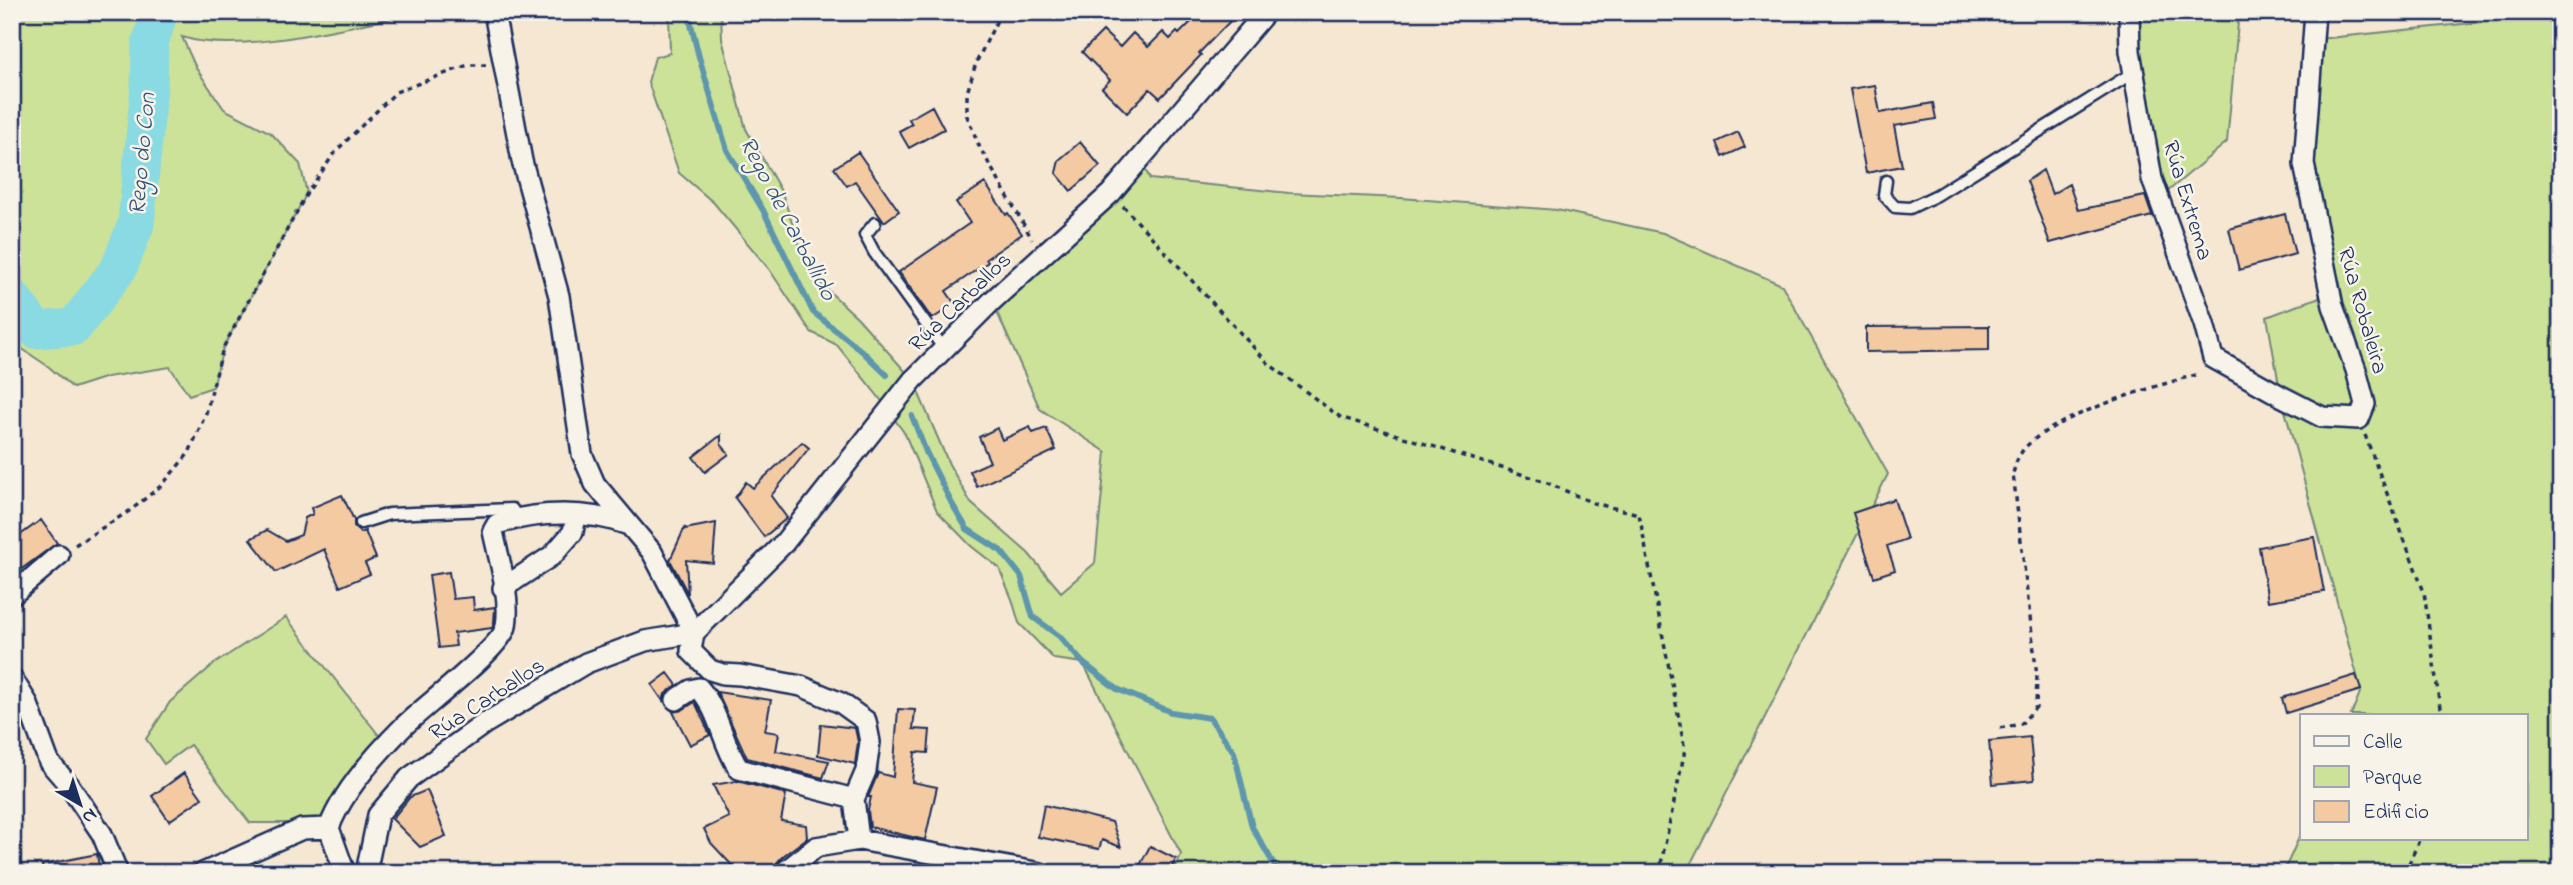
<svg xmlns="http://www.w3.org/2000/svg" width="2573" height="885" viewBox="0 0 2573 885" font-family="'Indie Flower',sans-serif">
  <style>
    .green { fill: #cce298; stroke: #74887b; stroke-width: 2 }
    .lines { fill: none; stroke-linecap: round; stroke-linejoin: round }
    .stream { stroke: #5d96ad; stroke-width: 6 }
    .river { stroke: #89dae2; stroke-width: 37 }
    .building { fill: #f4caa3; stroke: #1b2f5e; stroke-width: 2 }
    .service-casing { stroke: #1b2f5e; stroke-width: 15 }
    .minor-casing { stroke: #1b2f5e; stroke-width: 24 }
    .path { stroke: #1b2f5e; stroke-width: 3.5; stroke-dasharray: 5 5; stroke-linecap: butt }
    .service { stroke: #f7f3e8; stroke-width: 10 }
    .minor { stroke: #f7f3e8; stroke-width: 19 }
    .labels { text-anchor: middle; stroke-width: 5; stroke-linejoin: round; paint-order: stroke }
    .street-label { font-size: 23px; fill: #1b2f5e; stroke: #f7f3e8 }
    .water-label { font-size: 24px; font-style: italic; fill: #315178; stroke: #f7f3e8 }
  </style>
  <rect width="100%" height="100%" fill="#f6e7d3"/>
  <filter id="ink" filterUnits="userSpaceOnUse"><feTurbulence type="fractalNoise" baseFrequency=".0143" numOctaves="2"/><feDisplacementMap in="SourceGraphic" scale="14" xChannelSelector="R" yChannelSelector="G"/><feConvolveMatrix kernelMatrix="1 2 1 2 8 2 1 2 1" color-interpolation-filters="sRGB"/></filter>
  <g filter="url(#ink)">
    <path class="green" d="M 12,12 L 403,12 L 398,17 C 340,28 237,55 182,37 L 196,68 L 224,109 L 271,133 L 300,164 L 307,193 L 223,348 L 213,387 L 189,395 L 170,367 L 107,377 L 73,388 L 49,367 L 12,342 Z
      M 669,12 L 721,12 L 722,39 L 746,129 L 782,193 L 809,273 L 858,318 L 913,380 L 949,464 L 971,503 L 1028,553 L 1061,592 L 1095,563 L 1106,452 L 1040,409 L 992,301 L 1141,160 L 1150,179 L 1289,193 L 1401,198 L 1557,210 L 1663,233 L 1782,285 L 1888,474 L 1686,873 L 1174,873 L 1181,854 L 1083,663 L 1054,659 L 1019,623 L 1012,599 L 999,568 L 971,546 L 937,511 L 905,434 L 878,396 L 837,345 L 811,332 L 769,269 L 714,203 L 679,173 L 648,82 L 655,57 L 670,53 Z
      M 2135,12 L 2239,12 L 2227,142 L 2167,192 L 2152,179 Z
      M 2479,12 L 2561,12 L 2561,873 L 2283,873 L 2302,831 L 2302,838 L 2526,838 L 2526,715 L 2351,715 L 2361,690 L 2281,396 L 2267,317 L 2330,293 L 2304,164 L 2319,39 L 2481,22 Z
      M 286,617 L 381,738 L 317,823 L 250,823 L 190,745 L 164,764 L 146,739 L 170,702 L 214,664 Z"/>
    <g class="lines">
      <path class="stream" d="M 688,12 L 699,57 L 727,150 L 763,210 L 813,312 L 863,352 L 887,375
        M 912,416 L 926,452 L 951,502 L 967,529 L 1001,551 L 1021,576 L 1033,617 L 1059,636 L 1083,663 L 1117,689 L 1171,712 L 1210,718 L 1234,752 L 1252,827 L 1279,873"/>
      <path class="river" d="M 12,297 L 36,330 L 74,327 L 119,268 L 136,224 L 149,86 L 150,43 L 160,12"/>
    </g>
    <path class="building" d="M 1201,12 L 1239,12 L 1199,53 L 1201,55 L 1160,98 L 1150,89 L 1127,113 L 1102,88 L 1110,80 L 1082,52 L 1103,31 L 1120,47 L 1133,33 L 1148,47 L 1163,32 L 1170,39 L 1177,32 L 1179,34 Z
      M 1875,85 L 1880,113 L 1933,103 L 1936,119 L 1894,126 L 1902,166 L 1866,173 L 1850,89 Z
      M 932,106 L 944,129 L 909,148 L 899,131 L 912,124 L 909,119 Z
      M 1738,132 L 1745,147 L 1723,157 L 1717,142 Z
      M 1080,142 L 1100,166 L 1071,191 L 1056,173 L 1059,160 Z
      M 858,152 L 899,211 L 884,222 L 855,181 L 847,186 L 834,168 Z
      M 2043,170 L 2052,194 L 2069,184 L 2078,210 L 2145,196 L 2152,216 L 2050,243 L 2027,181 Z
      M 985,183 L 1006,215 L 1008,213 L 1022,234 L 986,259 L 988,262 L 946,291 L 955,304 L 932,319 L 899,272 L 970,223 L 956,202 Z
      M 2285,214 L 2295,254 L 2239,270 L 2229,229 Z
      M 1989,326 L 1989,350 L 1866,352 L 1866,327 Z
      M 1030,427 L 1033,433 L 1046,428 L 1056,450 L 977,487 L 970,471 L 990,462 L 979,437 L 997,428 L 1002,440 Z
      M 721,435 L 721,444 L 729,454 L 705,472 L 693,457 Z
      M 802,442 L 809,448 L 771,496 L 787,518 L 764,537 L 735,498 L 746,482 L 753,488 Z
      M 342,495 L 354,520 L 354,526 L 360,533 L 365,531 L 376,558 L 365,563 L 370,574 L 340,587 L 324,549 L 276,572 L 250,539 L 267,530 L 286,541 L 301,535 L 305,518 L 313,514 L 311,508 Z
      M 1894,499 L 1907,539 L 1887,546 L 1895,570 L 1874,577 L 1853,513 Z
      M 41,520 L 57,543 L 12,576 L 12,541 Z
      M 716,523 L 713,563 L 686,560 L 688,594 L 670,560 L 685,527 L 685,529 Z
      M 2314,537 L 2324,592 L 2268,601 L 2259,547 Z
      M 449,572 L 453,599 L 473,597 L 474,610 L 495,607 L 494,623 L 492,628 L 454,633 L 456,646 L 439,648 L 429,575 Z
      M 668,673 L 677,685 L 665,694 L 663,701 L 652,685 Z
      M 2356,675 L 2361,690 L 2286,713 L 2282,698 Z
      M 717,692 L 771,700 L 765,731 L 779,733 L 776,751 L 829,761 L 823,778 L 747,758 Z
      M 695,702 L 710,735 L 690,745 L 673,712 L 682,710 Z
      M 898,709 L 915,710 L 913,729 L 930,730 L 928,753 L 915,752 L 912,782 L 937,787 L 925,840 L 870,827 L 868,810 L 871,797 L 868,797 L 878,773 L 893,777 Z
      M 821,724 L 855,728 L 858,742 L 855,764 L 818,755 Z
      M 2030,737 L 2034,780 L 1993,784 L 1989,741 Z
      M 184,773 L 202,798 L 169,821 L 152,796 Z
      M 737,781 L 786,794 L 781,821 L 806,825 L 807,838 L 783,856 L 772,868 L 771,873 L 739,873 L 711,843 L 704,829 L 729,817 L 713,785 Z
      M 427,790 L 446,836 L 420,847 L 392,819 L 410,797 Z
      M 1044,805 L 1112,822 L 1121,847 L 1102,840 L 1099,849 L 1038,837 Z
      M 1150,846 L 1176,859 L 1169,873 L 1136,873 Z
      M 97,854 L 100,873 L 43,873 L 42,865 Z"/>
    <g class="lines">
      <defs>
        <path id="service" d="M 1886,181 L 1884,195 L 1895,207 L 1910,208 L 1937,195 L 2134,72
          M 875,223 L 865,235 L 874,252 L 944,349
          M 361,523 L 389,514 L 512,509 L 518,518"/>
        <path id="minor" d="M 494,12 L 522,161 L 559,296 L 582,454 L 595,484 L 652,552 L 694,633 L 691,651 L 710,670 L 723,674 L 740,675 L 801,686 L 841,703 L 866,721 L 870,742 L 866,771 L 854,799 L 859,840
          M 2129,12 L 2130,51 L 2152,179 L 2204,324 L 2213,358 L 2281,396 L 2322,417 L 2359,419 L 2365,404 L 2356,370 L 2333,306 L 2304,164 L 2315,12
          M 503,588 L 553,555 L 573,532 L 576,516
          M 12,595 L 59,555
          M 12,678 L 27,702 L 49,762 L 69,785 L 102,834 L 118,873
          M 676,700 L 691,690 L 699,688 C 720,712 722,744 739,769 L 854,799
          M 329,828 C 342,792 377,753 404,726 C 423,707 503,647 506,626 C 511,596 499,561 493,531 L 497,524 C 538,511 588,510 629,525
          M 203,873 L 302,829 L 329,828 L 345,873
          M 370,873 L 368,863 L 378,815 L 409,778 L 484,724 L 586,663 L 645,641 L 694,633 L 784,543 L 913,380 L 992,301 L 1111,193 L 1266,12
          M 783,873 L 816,847 L 859,840 L 1041,873"/>
      </defs>
      <use href="#service" class="service-casing"/>
      <use href="#minor" class="minor-casing"/>
      <path class="path" d="M 1001,12 L 976,63 L 967,93 L 967,116 L 980,148 L 1032,239
        M 1123,206 L 1269,364 L 1340,417 L 1543,481 L 1593,503 L 1639,514 L 1685,750 L 1659,873
        M 2365,435 L 2424,592 L 2441,715
        M 75,545 L 131,510 L 162,485 L 189,453 L 206,413 L 223,348 L 307,193 L 336,151 L 396,92 L 468,65 L 486,65
        M 2000,728 L 2021,724 L 2036,707 L 2037,676 L 2013,473 C 2015,467 2017,458 2021,453 C 2042,419 2157,385 2196,375 L 2199,372
        M 2405,873 L 2420,838"/>
      <use href="#service" class="service"/>
      <use href="#minor" class="minor"/>
    </g>
  </g>
  <g class="labels">
    <g class="street-label">
      <text transform="translate(2189 200) rotate(73)" y="8">Rúa Extrema</text>
      <text transform="translate(959 301) rotate(-44)" y="8">Rúa Carballos</text>
      <text transform="translate(2364 310) rotate(74)" y="8">Rúa Robaleira</text>
      <text transform="translate(486 698) rotate(-33)" y="8">Rúa Carballos</text>
    </g>
    <g class="water-label">
      <text transform="translate(141 154) rotate(-85)" y="8">Rego do Con</text>
      <text transform="translate(789 218) rotate(62)" y="8">Rego de Carballido</text>
    </g>
  </g>
  <rect width="2573" height="885" fill="none" stroke="#f7f3e8" stroke-width="42"/>
  <rect x="21" y="21" width="2531" height="843" fill="none" stroke="#1b2f5e" stroke-width="2.5" filter="url(#ink)"/>
  <rect x="2300" y="714" width="228" height="126" fill="#f7f3e8" stroke="#9fa5b1" stroke-width="2"/>
  <rect x="2314" y="736" width="35" height="10" fill="#f7f3e8" stroke="#9fa5b1" stroke-width="2"/>
  <text x="2363" y="748" font-size="21" fill="#1b2f5e">Calle</text>
  <rect x="2314" y="766" width="35" height="21" fill="#cce298" stroke="#9fa5b1" stroke-width="2"/>
  <text x="2363" y="784" font-size="21" fill="#1b2f5e">Parque</text>
  <rect x="2314" y="801" width="35" height="21" fill="#f4caa3" stroke="#9fa5b1" stroke-width="2"/>
  <text x="2363" y="818" font-size="21" fill="#1b2f5e">Edificio</text>
  <g transform="translate(80 804) rotate(141)" stroke="#f7f3e8" stroke-width="5" paint-order="stroke">
  <path d="M0-5L12 26L0 18L-12 26Z" fill="#1b2f5e"/>
  <text y="-10" font-size="19" font-weight="bold" text-anchor="middle" fill="#1b2f5e">N</text>
  </g>
</svg>
